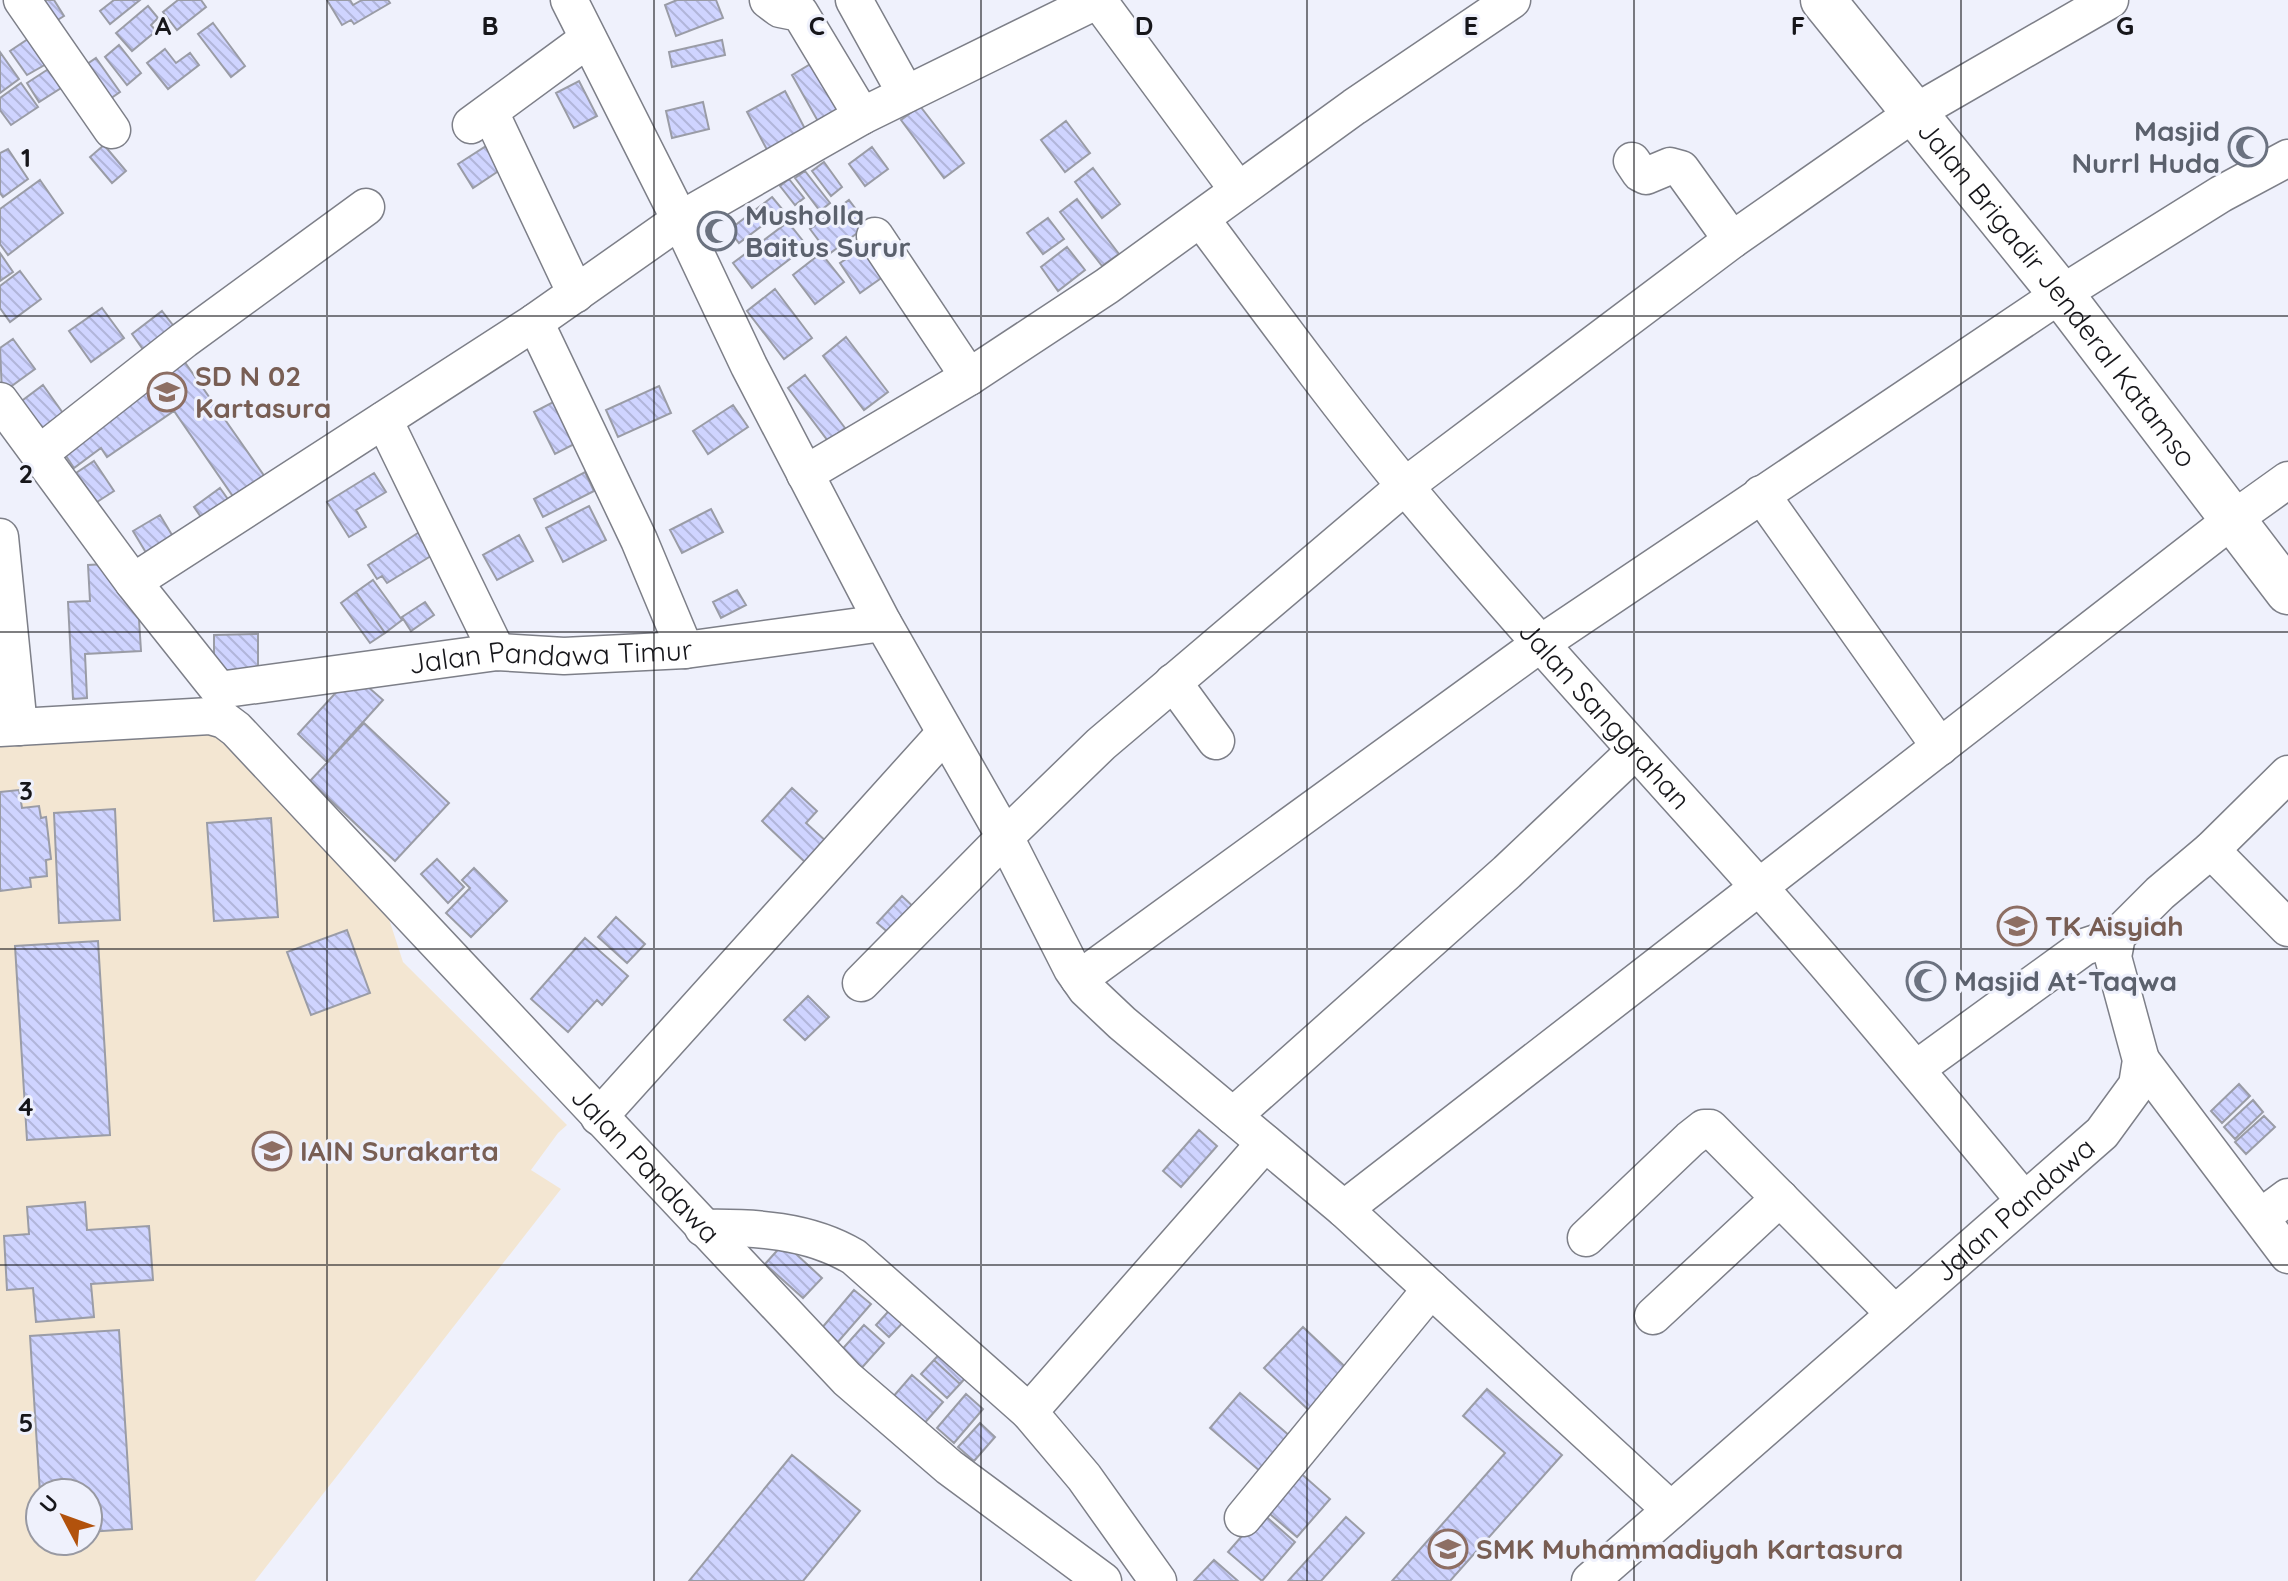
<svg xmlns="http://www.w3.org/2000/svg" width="2288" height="1581" viewBox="0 0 2288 1581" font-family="Quicksand,sans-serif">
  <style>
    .education { fill: #f3e6d2; fill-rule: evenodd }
    .building { fill: url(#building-back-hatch); stroke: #9a9ca6; stroke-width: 2 }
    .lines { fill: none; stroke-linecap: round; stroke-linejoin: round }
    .minor-casing { stroke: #7d7f88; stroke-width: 39 }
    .major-casing { stroke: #7d7f88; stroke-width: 47 }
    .minor { stroke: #fff; stroke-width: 36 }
    .major { stroke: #fff; stroke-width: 44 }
    .grid { fill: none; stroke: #16161a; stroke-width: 2; stroke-opacity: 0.55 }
    .labels { text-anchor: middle; stroke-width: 6; stroke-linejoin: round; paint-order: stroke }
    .worship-label { font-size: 28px; font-weight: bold; fill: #5b616d; stroke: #eff1fc; text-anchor: start }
    .street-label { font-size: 28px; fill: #16161a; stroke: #eff1fc }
    .education-label { font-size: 28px; font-weight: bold; fill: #785e54; stroke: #eff1fc; text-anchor: start }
    .grid-label { font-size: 26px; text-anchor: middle; font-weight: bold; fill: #16161a; stroke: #eff1fc; stroke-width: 6; stroke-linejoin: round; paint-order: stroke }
  </style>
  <defs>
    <pattern id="building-back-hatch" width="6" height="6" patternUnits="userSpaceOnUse" patternTransform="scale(2)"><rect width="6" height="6" fill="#cfd4ff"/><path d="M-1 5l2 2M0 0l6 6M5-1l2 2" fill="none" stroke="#b1b5da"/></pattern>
  </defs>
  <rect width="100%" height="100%" fill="#eff1fc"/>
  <path class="education" d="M 204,728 L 257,751 L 375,876 L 403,962 L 567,1125 L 558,1133 L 531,1170 L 561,1189 L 255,1581 L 0,1581 L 0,744 ZM 40,1493 L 88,1493 L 88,1541 L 40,1541 Z"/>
  <path class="building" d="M 30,0 L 54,0 L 64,16 L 46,27 Z
    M 114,0 L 140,0 L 110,24 L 100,11 Z
    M 178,0 L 201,0 L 206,7 L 177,30 L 163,12 Z
    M 327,0 L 350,0 L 353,5 L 362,0 L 388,0 L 390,3 L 354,24 L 351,20 L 342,25 Z
    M 677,0 L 716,0 L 723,18 L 676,36 L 665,5 Z
    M 148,6 L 158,18 L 151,25 L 156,31 L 132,51 L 116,33 Z
    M 213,23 L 245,66 L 231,77 L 198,34 Z
    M 40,31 L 57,58 L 27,75 L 10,51 Z
    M 722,40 L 725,55 L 672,67 L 669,52 Z
    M 119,45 L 141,73 L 127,85 L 105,57 Z
    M 165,49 L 176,63 L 190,53 L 199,65 L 168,89 L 147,63 Z
    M 0,52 L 19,79 L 0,93 Z
    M 96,58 L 120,92 L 101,105 L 77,71 Z
    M 819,59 L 852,116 L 824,132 L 792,75 Z
    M 56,64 L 69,83 L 39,102 L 27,83 Z
    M 579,81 L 597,116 L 574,128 L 556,93 Z
    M 21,83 L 38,107 L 11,125 L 0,110 L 0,98 Z
    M 785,91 L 812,142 L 774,163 L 747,112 Z
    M 703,102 L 709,129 L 672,138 L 666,111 Z
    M 920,106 L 964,163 L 944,178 L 901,120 Z
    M 1066,121 L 1090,153 L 1065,172 L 1041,140 Z
    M 494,141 L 509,164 L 473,188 L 458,164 Z
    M 104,145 L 126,171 L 112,183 L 90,157 Z
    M 872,147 L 888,169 L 865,186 L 849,164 Z
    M 8,149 L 28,179 L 3,197 L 0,193 L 0,153 Z
    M 824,162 L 842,187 L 831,196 L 812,171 Z
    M 1093,168 L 1120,204 L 1102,218 L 1075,182 Z
    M 805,171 L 830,203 L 820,211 L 795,178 Z
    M 789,179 L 804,198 L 795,205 L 780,186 Z
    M 40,180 L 63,213 L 8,255 L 0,244 L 0,209 Z
    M 772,197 L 783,210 L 739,243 L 729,230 Z
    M 1077,199 L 1119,254 L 1102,266 L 1060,212 Z
    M 849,200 L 868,225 L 829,254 L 810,229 Z
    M 1048,218 L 1064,239 L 1043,254 L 1027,233 Z
    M 788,222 L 807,246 L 752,288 L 733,263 Z
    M 867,245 L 887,274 L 860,293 L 840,263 Z
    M 1067,247 L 1085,270 L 1058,291 L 1041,267 Z
    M 0,253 L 13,272 L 0,281 Z
    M 821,253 L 844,282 L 815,304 L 793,275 Z
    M 20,271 L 41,299 L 10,322 L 0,308 L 0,286 Z
    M 775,289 L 812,338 L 784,359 L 747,311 Z
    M 102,308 L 124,338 L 91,362 L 69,331 Z
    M 162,311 L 183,338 L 152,362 L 132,334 Z
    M 846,337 L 888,392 L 864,410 L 823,356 Z
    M 13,339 L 35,369 L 2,393 L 0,348 Z
    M 184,361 L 272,487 L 241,508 L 174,411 L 107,457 L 101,448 L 74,468 L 60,447 Z
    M 805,375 L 845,428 L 828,441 L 788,388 Z
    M 43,385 L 65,416 L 33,440 L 11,409 Z
    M 659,386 L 671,413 L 618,437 L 606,410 Z
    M 563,397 L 584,439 L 555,454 L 534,412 Z
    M 733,405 L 748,427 L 708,454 L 693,431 Z
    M 94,461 L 114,491 L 97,502 L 76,473 Z
    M 585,472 L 594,491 L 543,517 L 534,499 Z
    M 374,473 L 386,492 L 356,510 L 366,527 L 349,537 L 327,502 Z
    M 220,488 L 237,512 L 210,530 L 194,507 Z
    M 589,506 L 606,540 L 563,562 L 546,528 Z
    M 711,509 L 723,532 L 682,553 L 670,530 Z
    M 160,515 L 175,540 L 148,556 L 133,531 Z
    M 424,529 L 439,551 L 387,583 L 382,576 L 377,579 L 368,565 Z
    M 519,535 L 533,561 L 497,580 L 483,555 Z
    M 106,564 L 128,605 L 138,604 L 141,651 L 85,654 L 87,698 L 73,699 L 68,602 L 90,601 L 88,565 Z
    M 373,580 L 402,620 L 385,633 L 356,592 Z
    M 737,590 L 746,605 L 721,618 L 713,602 Z
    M 356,592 L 385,633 L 370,643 L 341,603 Z
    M 425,602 L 434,615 L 411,631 L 402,617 Z
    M 258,634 L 258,670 L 214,671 L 214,635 Z
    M 367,686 L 383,700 L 327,762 L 298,734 L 341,687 Z
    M 364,723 L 449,803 L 395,861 L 310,781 Z
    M 792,788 L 817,811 L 806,823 L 827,842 L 807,864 L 762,821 Z
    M 19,790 L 22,808 L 39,806 L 41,818 L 46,817 L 51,859 L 46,860 L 47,876 L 30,878 L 31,887 L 0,891 L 0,792 Z
    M 115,809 L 120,920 L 59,923 L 54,813 Z
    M 271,818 L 278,917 L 214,921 L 207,823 Z
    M 437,859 L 464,887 L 448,903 L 421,874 Z
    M 474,868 L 507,901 L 471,937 L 446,913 L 470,888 L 462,880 Z
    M 902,896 L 920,913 L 897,940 L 877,923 Z
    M 616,917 L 645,944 L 627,963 L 598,937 Z
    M 347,930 L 370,993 L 311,1015 L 287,952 Z
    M 585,938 L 628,976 L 602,1005 L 597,1000 L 568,1032 L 531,999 Z
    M 98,941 L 110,1135 L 27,1140 L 15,946 Z
    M 808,996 L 829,1017 L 805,1040 L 784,1020 Z
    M 2239,1084 L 2250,1096 L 2222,1123 L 2211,1111 Z
    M 2253,1100 L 2263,1112 L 2235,1139 L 2224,1127 Z
    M 2264,1116 L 2275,1127 L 2246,1154 L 2235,1142 Z
    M 1199,1130 L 1217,1146 L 1181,1187 L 1163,1171 Z
    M 85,1202 L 87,1230 L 149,1226 L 153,1280 L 91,1284 L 94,1317 L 36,1322 L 33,1288 L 7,1290 L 4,1236 L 29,1234 L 27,1207 Z
    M 784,1243 L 822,1278 L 803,1298 L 765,1264 Z
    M 854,1290 L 871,1304 L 837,1343 L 821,1329 Z
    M 897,1302 L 911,1314 L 889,1337 L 876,1325 Z
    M 864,1325 L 884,1343 L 858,1372 L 838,1354 Z
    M 1303,1327 L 1356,1377 L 1317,1418 L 1264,1368 Z
    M 119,1330 L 132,1529 L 88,1532 L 88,1493 L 40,1493 L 30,1336 Z
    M 948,1345 L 974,1368 L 960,1384 L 934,1360 Z
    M 934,1360 L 960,1384 L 947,1398 L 921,1374 Z
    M 912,1375 L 943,1402 L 922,1426 L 892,1398 Z
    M 1487,1389 L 1562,1455 L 1450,1581 L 1392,1581 L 1505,1453 L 1463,1416 Z
    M 1240,1393 L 1298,1443 L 1268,1478 L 1210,1428 Z
    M 966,1394 L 983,1409 L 954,1443 L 937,1428 Z
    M 980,1423 L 995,1437 L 974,1461 L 958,1447 Z
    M 792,1455 L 860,1511 L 803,1581 L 689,1581 Z
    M 1297,1470 L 1330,1499 L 1297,1537 L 1264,1509 Z
    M 1262,1513 L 1295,1542 L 1262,1581 L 1228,1552 Z
    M 1346,1517 L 1364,1533 L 1321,1581 L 1288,1581 Z
    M 1214,1560 L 1238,1581 L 1194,1581 Z"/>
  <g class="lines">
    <defs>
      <g id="minor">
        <path d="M 22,0 L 112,130"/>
        <path d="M 569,0 L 680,220 L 749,366 L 883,623 L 1005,837 L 1072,969 L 1086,989 L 1122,1023 L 1344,1209 L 1671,1510"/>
        <path d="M 768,0 L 780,9 L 800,13 L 862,116"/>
        <path d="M 854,0 L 906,94"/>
        <path d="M 1098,0 L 1238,190"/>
        <path d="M 490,112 L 576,294"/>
        <path d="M 471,125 L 588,39"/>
        <path d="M 1632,161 L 1640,173 L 1646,176 L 1670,166 L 1681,169 L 1732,240"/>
        <path id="s1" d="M 1201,219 C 1268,309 1333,398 1404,485 C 1518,622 1639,753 1758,886 C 1849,988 1936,1094 2024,1200"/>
        <path d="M 875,236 L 969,377"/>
        <path d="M 0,401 L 133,582 L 219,690"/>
        <path d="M 384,420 L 497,652"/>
        <path d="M 39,454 L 184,340 L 366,207"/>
        <path d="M 805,474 L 969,377 L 1107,286 L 1354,107 L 1512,0"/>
        <path d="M 1761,494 L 1940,747"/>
        <path d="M 0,537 L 19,727"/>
        <path d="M 133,582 L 535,322"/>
        <path d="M 685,650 L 639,540 L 535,322 L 680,220 L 862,116 L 1098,0"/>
        <path d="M 1173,682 L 1216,741"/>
        <path id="s2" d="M 219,690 L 497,652 L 564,656 L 685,650 L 883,623"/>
        <path id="s3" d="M 0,728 L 210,716 L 224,720 L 236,729 L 847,1379 L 949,1467 L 1103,1581"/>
        <path d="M 2211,850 L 2288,928"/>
        <path d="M 1079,979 L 1540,644 L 2061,294 L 2221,194 L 2288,158"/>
        <path d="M 861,983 L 1005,837 L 1101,744 L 1405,486 L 1732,240 L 1914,113 L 2110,0"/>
        <path d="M 2141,1060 L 2288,1255"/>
        <path d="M 1916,1069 L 2084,947 L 2117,936"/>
        <path d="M 1233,1116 L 1507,872 L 1635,751"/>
        <path d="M 599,1117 L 945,733"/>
        <path d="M 1344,1209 L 2232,520 L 2288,480"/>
        <path d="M 2261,1217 L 2288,1197"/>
        <path d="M 703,1228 C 754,1227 809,1230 854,1257 L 1029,1412"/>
        <path d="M 1586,1238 L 1690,1139 L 1704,1128 L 1710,1128 L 1895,1314"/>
        <path d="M 1653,1316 L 1780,1198"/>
        <path d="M 1243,1518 L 1431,1289"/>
        <path d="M 1158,1581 L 1084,1477 L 1029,1412 L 1265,1143"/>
        <path id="s4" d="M 1590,1581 L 2102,1133 L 2137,1085 L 2141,1060 L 2113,957 L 2117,936 L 2160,893 L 2211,850 L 2288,774"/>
      </g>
      <g id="major">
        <path id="s5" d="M 1823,0 L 2061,294 L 2288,592"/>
      </g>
    </defs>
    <use href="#minor" class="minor-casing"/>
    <use href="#major" class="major-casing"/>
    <use href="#minor" class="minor"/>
    <use href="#major" class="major"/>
  </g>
  <path class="grid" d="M 327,0 L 327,1581M 654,0 L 654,1581M 981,0 L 981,1581M 1307,0 L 1307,1581M 1634,0 L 1634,1581M 1961,0 L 1961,1581M 0,316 L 2288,316M 0,632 L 2288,632M 0,949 L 2288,949M 0,1265 L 2288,1265"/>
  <defs>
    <symbol id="mosque-ring" viewBox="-11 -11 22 22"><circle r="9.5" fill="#eff1fc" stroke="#6b7280" stroke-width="1.5"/><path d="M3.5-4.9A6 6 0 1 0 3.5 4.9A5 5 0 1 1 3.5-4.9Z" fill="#6b7280"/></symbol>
    <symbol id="school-ring" viewBox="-11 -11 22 22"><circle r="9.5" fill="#eff1fc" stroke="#8d6e63" stroke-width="1.5"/><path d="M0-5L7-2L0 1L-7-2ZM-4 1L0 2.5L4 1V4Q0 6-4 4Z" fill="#8d6e63"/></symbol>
    <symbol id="university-ring" viewBox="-11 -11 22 22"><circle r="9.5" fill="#eff1fc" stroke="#8d6e63" stroke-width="1.5"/><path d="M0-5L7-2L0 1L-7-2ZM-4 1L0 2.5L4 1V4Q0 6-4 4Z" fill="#8d6e63"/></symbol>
  </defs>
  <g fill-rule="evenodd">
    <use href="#mosque-ring" x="2226" y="125" width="44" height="44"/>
    <use href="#mosque-ring" x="695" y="209" width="44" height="44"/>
    <use href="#school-ring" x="145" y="370" width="44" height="44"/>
    <use href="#school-ring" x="1995" y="904" width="44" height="44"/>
    <use href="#mosque-ring" x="1904" y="959" width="44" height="44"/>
    <use href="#university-ring" x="250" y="1129" width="44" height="44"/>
    <use href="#school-ring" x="1426" y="1527" width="44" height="44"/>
  </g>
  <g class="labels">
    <g class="worship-label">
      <text x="2220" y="141" text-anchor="end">Masjid<tspan x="2220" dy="32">Nurrl Huda</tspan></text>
      <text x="745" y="225">Musholla<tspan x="745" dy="32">Baitus Surur</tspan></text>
      <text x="1954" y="991">Masjid At-Taqwa</text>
    </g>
    <g class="street-label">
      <text dy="10" stroke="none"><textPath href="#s5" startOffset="376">Jalan Brigadir Jenderal Katamso</textPath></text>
      <text dy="10" stroke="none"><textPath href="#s2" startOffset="334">Jalan Pandawa Timur</textPath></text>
      <text dy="10" stroke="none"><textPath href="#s1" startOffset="640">Jalan Sanggrahan</textPath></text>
      <text dy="10" stroke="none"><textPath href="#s3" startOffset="838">Jalan Pandawa</textPath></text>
      <text dy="10" stroke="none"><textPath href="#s4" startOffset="564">Jalan Pandawa</textPath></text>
    </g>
    <g class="education-label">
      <text x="195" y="386">SD N 02<tspan x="195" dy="32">Kartasura</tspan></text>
      <text x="2045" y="936">TK Aisyiah</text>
      <text x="300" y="1161">IAIN Surakarta</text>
      <text x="1476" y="1559">SMK Muhammadiyah Kartasura</text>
    </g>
  </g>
  <g class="grid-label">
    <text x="163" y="35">A</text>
    <text x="490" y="35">B</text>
    <text x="817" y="35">C</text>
    <text x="1144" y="35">D</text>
    <text x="1471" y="35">E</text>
    <text x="1798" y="35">F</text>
    <text x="2125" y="35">G</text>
    <text x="26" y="167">1</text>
    <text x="26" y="483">2</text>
    <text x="26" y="800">3</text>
    <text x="26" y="1116">4</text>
    <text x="26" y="1432">5</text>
  </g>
  <g transform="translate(64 1517) rotate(311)"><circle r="38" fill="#eff1fc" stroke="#9899a2" stroke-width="2"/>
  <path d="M0-6L14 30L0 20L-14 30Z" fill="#b2520c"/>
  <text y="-12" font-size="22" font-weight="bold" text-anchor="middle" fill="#16161a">U</text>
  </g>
</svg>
